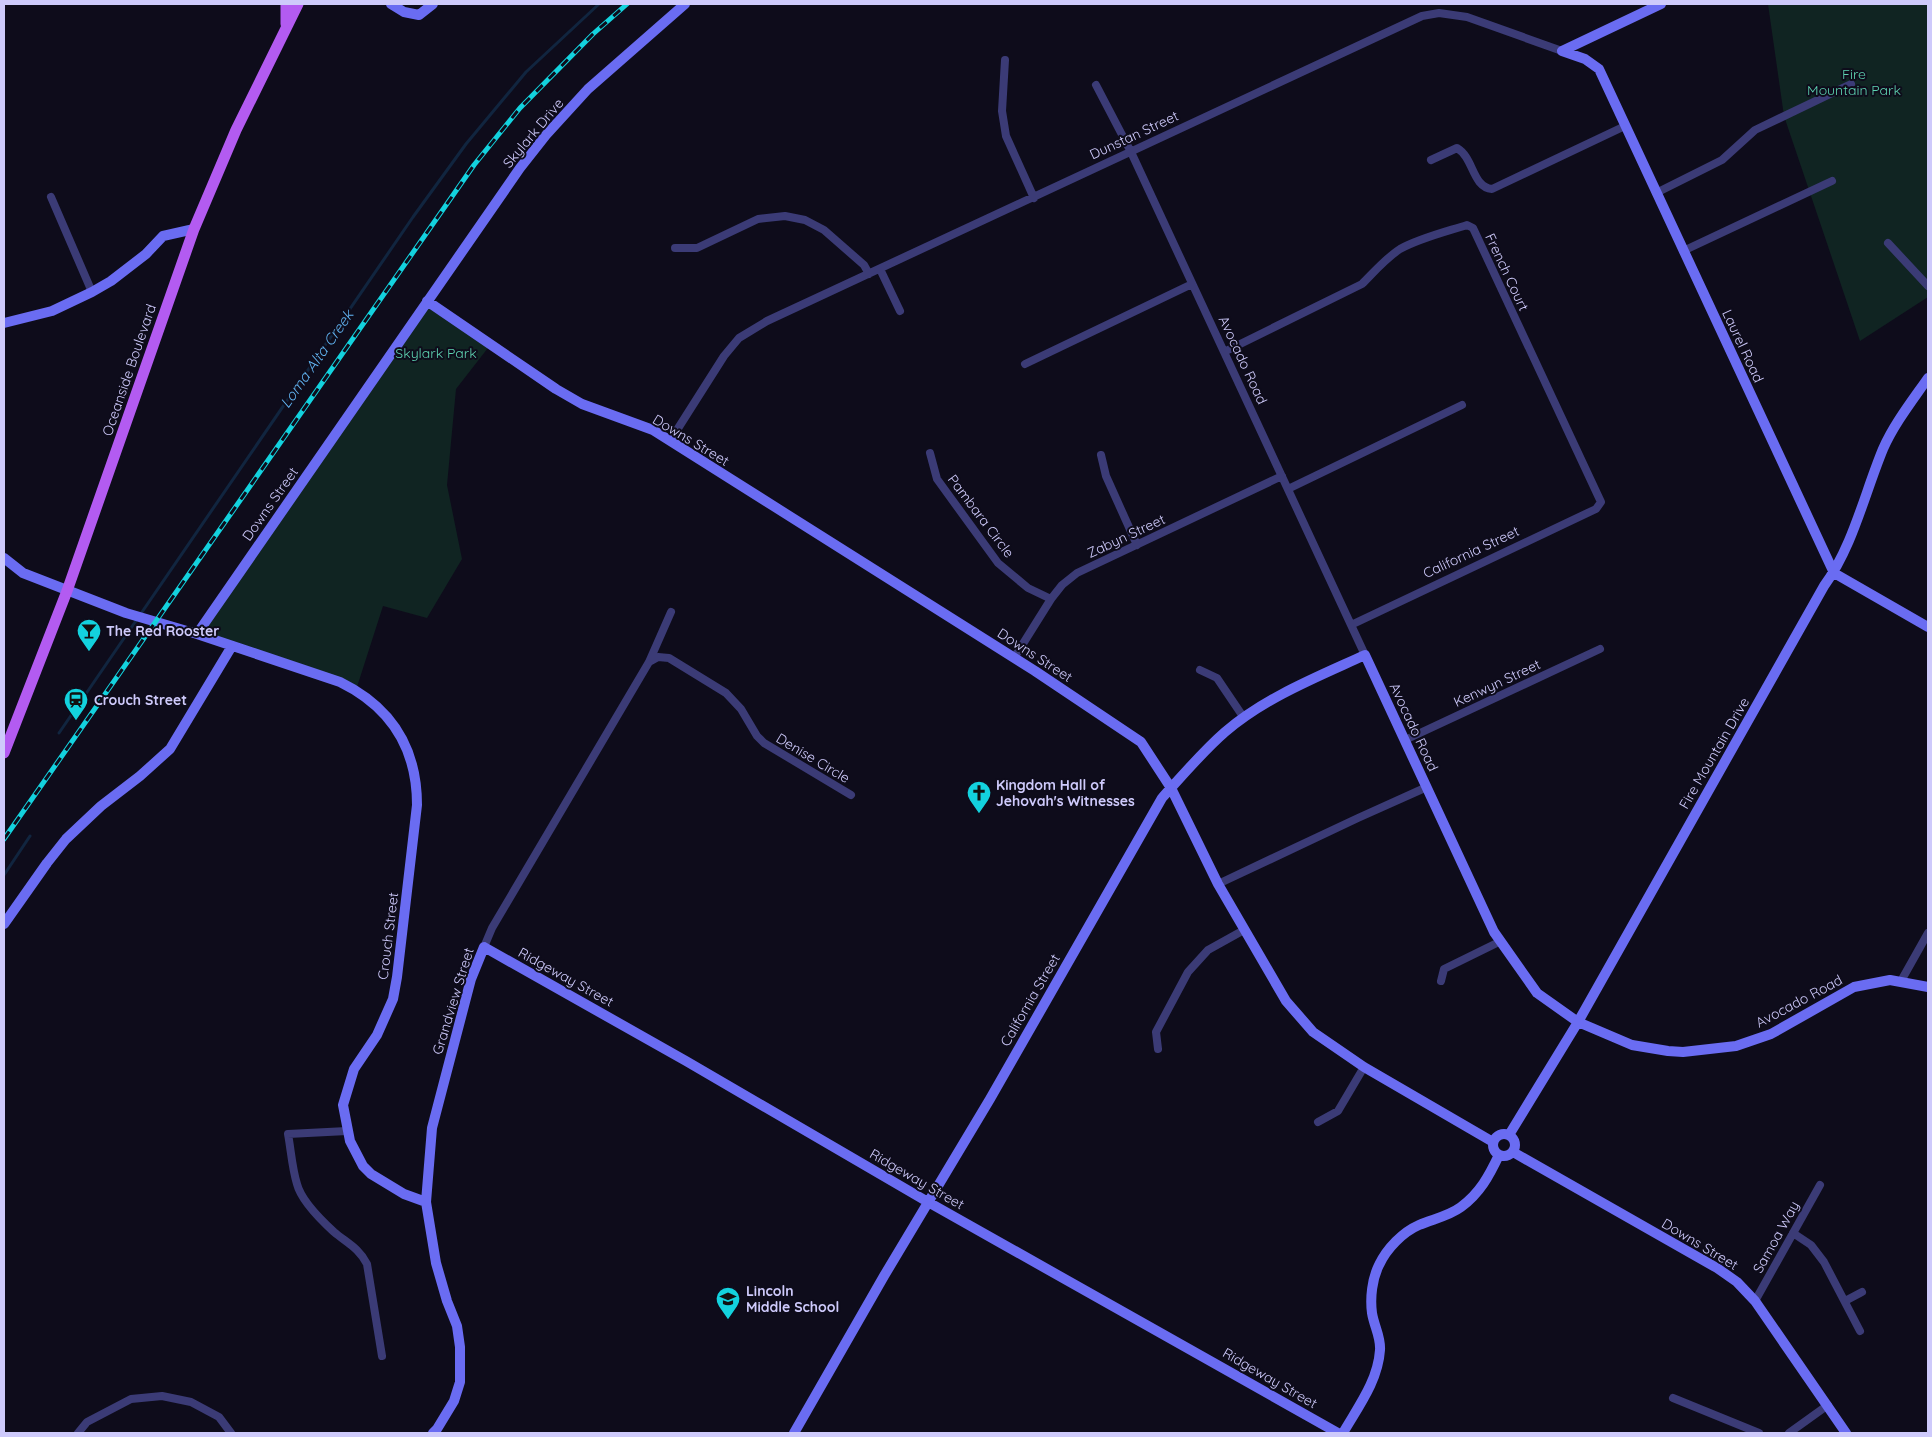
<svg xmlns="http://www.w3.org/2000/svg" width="1932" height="1437" viewBox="0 0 1932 1437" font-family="Quicksand,sans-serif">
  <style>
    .green { fill: #102422 }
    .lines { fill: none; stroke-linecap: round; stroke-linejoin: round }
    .stream { stroke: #11253f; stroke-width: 3 }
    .street { stroke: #3b3b76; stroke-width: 8 }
    .secondary { stroke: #6a6cf2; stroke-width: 10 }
    .primary { stroke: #b35bf1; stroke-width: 11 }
    .rail-casing { stroke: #13d2de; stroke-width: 5 }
    .rail { stroke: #0e0c1b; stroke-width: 3; stroke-dasharray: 9; stroke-linecap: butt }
    .labels { text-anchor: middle; stroke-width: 4; stroke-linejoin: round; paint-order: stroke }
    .park-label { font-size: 14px; fill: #5ed3b1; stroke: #0e0c1b }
    .street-label { font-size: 14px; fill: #cecafb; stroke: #0e0c1b }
    .poi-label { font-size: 14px; font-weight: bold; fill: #cecafb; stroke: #0e0c1b; text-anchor: start }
    .water-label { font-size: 15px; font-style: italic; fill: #61b4f2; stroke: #0e0c1b }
  </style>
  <rect width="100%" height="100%" fill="#0e0c1b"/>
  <path class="green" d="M 1768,4 L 1928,4 L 1928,297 L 1860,341 L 1784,116 Z
    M 428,301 L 491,344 L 456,389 L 447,485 L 462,559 L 427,618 L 383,606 L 356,690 L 197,634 Z"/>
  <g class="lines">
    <path class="stream" d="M 59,733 L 413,217 L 466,144 L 526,72 L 599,4
      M 4,875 L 30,836"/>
    <path class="street" d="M 1005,60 L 1002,111 L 1006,136 L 1034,198
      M 1096,85 L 1131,152 L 1365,655
      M 1431,160 L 1457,148 C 1474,158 1472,187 1492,189 L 1625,126
      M 1656,193 L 1722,160 L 1755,130 L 1851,84
      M 51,197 L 92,292
      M 1888,243 L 1928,286
      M 675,248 L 697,248 L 758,219 L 785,216 L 805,220 L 824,230 L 864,265 L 869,274
      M 1683,251 L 1832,181
      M 880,269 L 900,311
      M 1224,352 L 1362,284 C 1374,272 1386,258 1400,249 C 1420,238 1445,232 1467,225 L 1473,228 L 1601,502 L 1596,509 L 1351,625
      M 1025,364 L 1192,284
      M 670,441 L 724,356 L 739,338 L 767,321 L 1422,16 L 1439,13 L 1467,17 L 1562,51
      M 930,453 L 937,479 L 998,563 L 1028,588 L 1051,599
      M 1101,455 L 1106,476 L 1137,545
      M 1288,489 L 1462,405
      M 1014,658 L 1051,599 L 1062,585 L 1077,573 L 1282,476
      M 649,662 L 658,657 L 669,658 L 726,693 L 741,709 L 757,736 L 764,743 L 851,795
      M 1200,670 L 1217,678 L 1244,718
      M 1405,740 L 1600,649
      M 1218,884 L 1358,818 L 1427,787
      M 484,947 L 492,928 L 649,662 L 671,612
      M 1441,981 L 1444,969 L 1501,941
      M 1901,981 L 1928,933
      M 1158,1049 L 1156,1032 L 1188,972 L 1208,950 L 1244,930
      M 1318,1122 L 1338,1111 L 1364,1067
      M 347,1131 L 288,1134 C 291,1150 292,1168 297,1184 C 301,1200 322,1221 334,1232 C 347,1243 359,1248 367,1264 L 382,1356
      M 1793,1233 L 1811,1245 L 1824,1262 L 1860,1331
      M 1755,1301 L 1820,1185
      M 1845,1301 L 1862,1292
      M 1673,1398 L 1759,1433
      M 78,1433 L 87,1422 L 131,1399 L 162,1396 L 191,1402 L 219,1417 L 231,1433
      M 1789,1433 L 1828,1405"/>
    <path class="secondary" d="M 391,4 L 404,12 L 419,15 L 433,4
      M 1562,51 L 1585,59 L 1599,69 L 1834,573 L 1928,627
      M 1562,51 L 1661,4
      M 427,301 L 556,389 L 582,404 L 653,430 L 1035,671 L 1141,742 L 1171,788 L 1218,884 L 1286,1001 L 1313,1032 L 1364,1067 L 1493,1142
      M 4,323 L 52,311 L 92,292 L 111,281 L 146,254 L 163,236 L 194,229
      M 4,558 L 23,573 L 126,613 L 197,634 L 340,682 C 391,707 417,747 417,805 L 397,977 L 393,999 L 377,1035 L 354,1069 L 343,1105 L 350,1141 L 363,1166 L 371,1174 L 404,1194 L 426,1202
      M 197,634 L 520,168 L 546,135 L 588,89 L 685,4
      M 4,924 L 47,863 L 66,839 L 101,806 L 140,776 L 170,749 L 232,646
      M1493 1145a11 11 0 1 1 22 0a11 11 0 1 1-22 0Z
      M 1509,1135 L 1578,1022 L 1824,586 C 1853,546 1864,495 1883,449 C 1894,424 1912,401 1928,378
      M 1513,1152 L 1717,1268 L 1737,1282 L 1755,1301 L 1846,1433
      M 433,1433 L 437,1429 L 454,1401 L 460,1382 L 460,1347 L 457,1326 L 447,1301 L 436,1263 L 426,1202 L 432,1128 L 471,979 L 484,947 L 686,1061 L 928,1202 L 1338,1433
      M 794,1433 L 884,1276 L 990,1099 L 1162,798 C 1182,776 1202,752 1225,732 C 1266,697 1317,677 1365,655 L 1494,932 L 1537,993 L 1578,1022 L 1632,1045 L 1668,1051 L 1683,1052 L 1736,1046 L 1771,1034 L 1854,987 L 1890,980 L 1928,987
      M 1343,1433 C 1358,1407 1378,1381 1380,1350 C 1381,1337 1374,1326 1372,1313 C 1370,1298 1372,1279 1379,1265 C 1387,1248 1403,1232 1419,1225 C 1433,1219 1449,1216 1461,1207 C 1480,1193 1489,1176 1499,1155"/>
    <path class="primary" d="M 286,24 L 286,4
      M 4,753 L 67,591 L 194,229 L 236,130 L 298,4"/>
    <defs>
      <path id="rail" d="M 4,839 L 474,165 L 520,108 L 593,34 L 627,4"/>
    </defs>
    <use href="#rail" class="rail-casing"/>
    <use href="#rail" class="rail"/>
  </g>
  <defs>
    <symbol id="bar-pin" viewBox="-11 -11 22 30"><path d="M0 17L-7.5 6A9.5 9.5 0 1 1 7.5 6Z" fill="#13d2de" stroke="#0e0c1b"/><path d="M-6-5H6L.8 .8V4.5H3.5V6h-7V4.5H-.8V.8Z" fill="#111"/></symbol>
    <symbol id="station-pin" viewBox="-11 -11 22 30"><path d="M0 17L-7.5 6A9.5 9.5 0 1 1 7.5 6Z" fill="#13d2de" stroke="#0e0c1b"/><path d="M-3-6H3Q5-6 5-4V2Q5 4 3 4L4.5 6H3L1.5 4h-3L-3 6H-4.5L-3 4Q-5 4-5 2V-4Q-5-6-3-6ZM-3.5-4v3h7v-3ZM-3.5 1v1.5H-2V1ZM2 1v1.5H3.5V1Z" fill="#111"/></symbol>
    <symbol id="church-pin" viewBox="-11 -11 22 30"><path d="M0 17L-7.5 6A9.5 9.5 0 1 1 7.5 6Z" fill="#13d2de" stroke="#0e0c1b"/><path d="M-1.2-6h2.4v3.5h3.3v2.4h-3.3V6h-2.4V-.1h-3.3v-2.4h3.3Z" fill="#111"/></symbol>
    <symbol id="school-pin" viewBox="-11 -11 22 30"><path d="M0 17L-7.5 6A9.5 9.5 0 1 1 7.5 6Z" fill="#13d2de" stroke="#0e0c1b"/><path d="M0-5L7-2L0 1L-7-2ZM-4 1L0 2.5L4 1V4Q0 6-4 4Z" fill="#111"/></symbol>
  </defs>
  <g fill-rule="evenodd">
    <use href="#bar-pin" x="75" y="617" width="28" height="38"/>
    <use href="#station-pin" x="62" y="686" width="28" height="38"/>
    <use href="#church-pin" x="965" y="779" width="28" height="38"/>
    <use href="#school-pin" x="714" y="1285" width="28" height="38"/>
  </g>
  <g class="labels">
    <g class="park-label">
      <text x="1854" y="79">Fire<tspan x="1854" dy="16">Mountain Park</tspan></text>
      <text x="436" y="358">Skylark Park</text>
    </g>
    <g class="street-label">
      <text transform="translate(533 133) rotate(-50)" y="5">Skylark Drive</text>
      <text transform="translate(1134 135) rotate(-25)" y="5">Dunstan Street</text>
      <text transform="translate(1507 272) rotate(65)" y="5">French Court</text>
      <text transform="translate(1743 346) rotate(65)" y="5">Laurel Road</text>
      <text transform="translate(1243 360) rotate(65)" y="5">Avocado Road</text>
      <text transform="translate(129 370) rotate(-71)" y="5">Oceanside Boulevard</text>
      <text transform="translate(691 440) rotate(31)" y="5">Downs Street</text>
      <text transform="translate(270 504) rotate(-55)" y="5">Downs Street</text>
      <text transform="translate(981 516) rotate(53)" y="5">Pambara Circle</text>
      <text transform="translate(1126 536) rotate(-25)" y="5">Zabyn Street</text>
      <text transform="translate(1471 552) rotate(-25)" y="5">California Street</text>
      <text transform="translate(1035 655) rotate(33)" y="5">Downs Street</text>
      <text transform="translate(1497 683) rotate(-25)" y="5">Kenwyn Street</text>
      <text transform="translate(1414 727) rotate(65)" y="5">Avocado Road</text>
      <text transform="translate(1714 753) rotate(-60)" y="5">Fire Mountain Drive</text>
      <text transform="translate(813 758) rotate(31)" y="5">Denise Circle</text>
      <text transform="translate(388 936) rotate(-83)" y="5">Crouch Street</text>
      <text transform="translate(566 977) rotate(29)" y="5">Ridgeway Street</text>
      <text transform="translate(1030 1000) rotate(-60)" y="5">California Street</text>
      <text transform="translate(453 1001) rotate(-73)" y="5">Grandview Street</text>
      <text transform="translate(1799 1001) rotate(-28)" y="5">Avocado Road</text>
      <text transform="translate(917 1179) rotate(30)" y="5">Ridgeway Street</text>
      <text transform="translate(1776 1237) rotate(-61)" y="5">Samoa Way</text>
      <text transform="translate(1700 1244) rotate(31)" y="5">Downs Street</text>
      <text transform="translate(1270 1378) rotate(30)" y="5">Ridgeway Street</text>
    </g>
    <g class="poi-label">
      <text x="106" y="636">The Red Rooster</text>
      <text x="94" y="705">Crouch Street</text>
      <text x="996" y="790">Kingdom Hall of<tspan x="996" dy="16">Jehovah's Witnesses</tspan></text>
      <text x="746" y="1296">Lincoln<tspan x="746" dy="16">Middle School</tspan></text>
    </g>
    <g class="water-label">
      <text transform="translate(317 359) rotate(-55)" y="5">Loma Alta Creek</text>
    </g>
  </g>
  <rect width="1932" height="1437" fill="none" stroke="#cecafb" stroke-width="10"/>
</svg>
